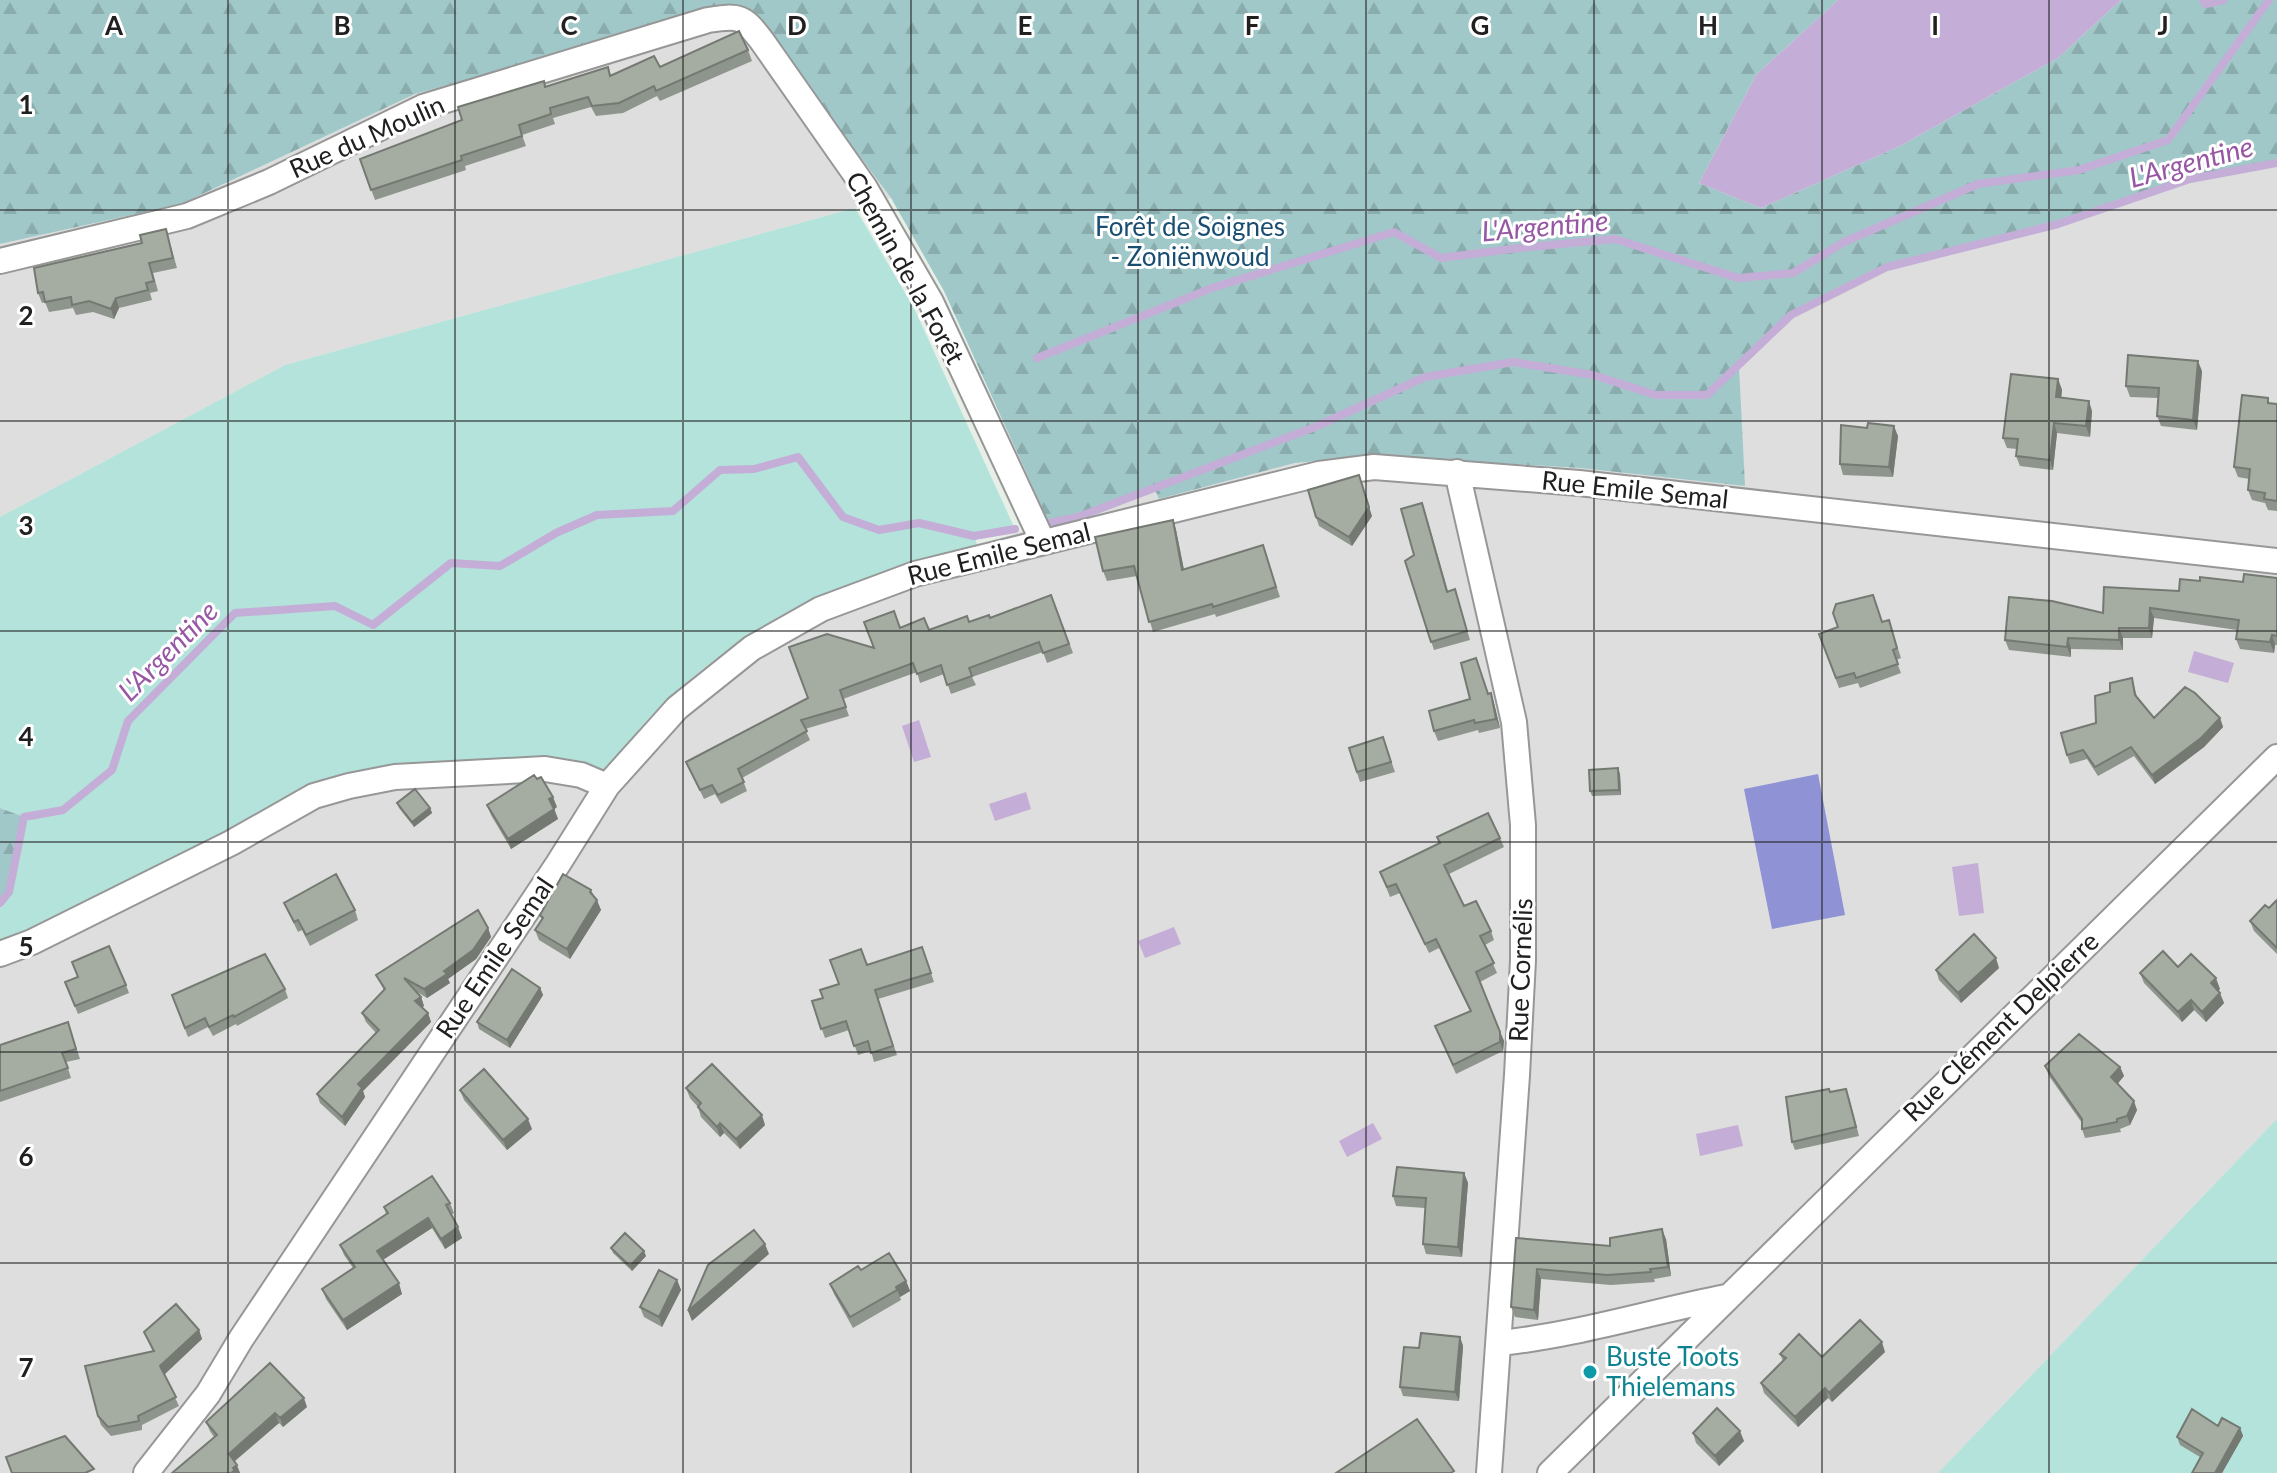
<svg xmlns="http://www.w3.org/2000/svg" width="2277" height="1473" viewBox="0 0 2277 1473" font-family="Lato,sans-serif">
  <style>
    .residential { fill: #dddedd }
    .grass { fill: #b3e3db }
    .forest { fill: url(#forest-firs) }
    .pitch { fill: #8f93d5 }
    .water { fill: #c4add7 }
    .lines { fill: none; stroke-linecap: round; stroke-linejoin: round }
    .stream { stroke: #c4add7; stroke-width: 8 }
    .street-casing { stroke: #979797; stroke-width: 28 }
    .street { stroke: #fff; stroke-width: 24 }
    .wall { fill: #8e958c }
    .shaded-wall { fill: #747972 }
    .building { fill: #a5ada3; stroke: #747972; stroke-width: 2 }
    .grid { fill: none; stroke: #202020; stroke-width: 2; stroke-opacity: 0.55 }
    .culture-dot { fill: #0f9aa8; stroke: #fff; stroke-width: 3 }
    .labels { text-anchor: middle; stroke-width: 6; stroke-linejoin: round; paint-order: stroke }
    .street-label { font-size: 26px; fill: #202020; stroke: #fff }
    .park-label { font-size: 26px; fill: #194e72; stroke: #fff }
    .culture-label { font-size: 26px; fill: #0d838f; stroke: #fff; text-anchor: start }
    .water-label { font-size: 28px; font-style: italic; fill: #9757a5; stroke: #fff }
    .grid-label { font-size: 26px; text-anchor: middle; font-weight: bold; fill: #202020; stroke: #fff; stroke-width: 6; stroke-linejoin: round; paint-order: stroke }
  </style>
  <defs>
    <pattern id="forest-firs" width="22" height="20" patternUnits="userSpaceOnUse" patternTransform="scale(2)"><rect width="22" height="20" fill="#a1c8c9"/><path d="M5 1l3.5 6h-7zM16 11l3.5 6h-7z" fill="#8aacac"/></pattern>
  </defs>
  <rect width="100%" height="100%" fill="#e7efe7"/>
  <path class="residential" d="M 730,9 L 751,11 L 891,198 L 285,365 L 0,517 L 0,244 L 181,204 L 415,94 Z
    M 2277,163 L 2277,1119 L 1938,1473 L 0,1473 L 0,941 L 28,930 L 225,832 L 309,784 L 394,765 L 546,757 L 585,763 L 604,771 L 668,699 L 745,637 L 816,598 L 912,562 L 977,546 L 1049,523 L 1078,517 L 1155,488 L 1159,499 L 1295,463 L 1374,456 L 1580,468 L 1744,485 L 1739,366 L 1791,315 L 1887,267 L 2005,239 L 2190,179 Z"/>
  <path class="grass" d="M 855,208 L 914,308 L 1015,529 L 975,536 L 977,546 C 858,575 760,614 669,698 C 645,720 625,747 604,771 L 585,763 L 546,757 L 394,765 L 309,784 L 225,832 L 27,930 L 0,941 L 0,903 L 9,892 L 24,817 L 0,808 L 0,517 L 285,365 Z
    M 2277,1119 L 2277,1473 L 1938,1473 Z"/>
  <path class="forest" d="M 0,0 L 1838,0 L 1756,75 L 1699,183 L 1761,208 L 1900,146 L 2058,58 L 2121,0 L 2277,0 L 2277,163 L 2190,179 L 2058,224 L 1887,267 L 1791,315 L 1739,366 L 1745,486 L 1580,468 L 1374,456 L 1295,463 L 1159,499 L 1154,488 L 1078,517 L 1049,523 L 944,291 L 891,198 L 751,11 L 730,9 L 415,94 L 181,204 L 0,244 Z
    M 0,808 L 24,817 L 9,892 L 0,903 Z"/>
  <path class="pitch" d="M 1818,774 L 1845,915 L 1772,929 L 1744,789 Z"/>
  <path class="water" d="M 1838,0 L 2121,0 L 2058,58 L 1900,146 L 1761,208 L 1699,183 L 1756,75 Z
    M 2194,651 L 2234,663 L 2228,683 L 2188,672 Z
    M 919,720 L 931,757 L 914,762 L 902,726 Z
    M 1026,792 L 1031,809 L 995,821 L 989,804 Z
    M 1978,863 L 1984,913 L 1959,916 L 1952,867 Z
    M 1174,927 L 1181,944 L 1145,958 L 1138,941 Z
    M 1373,1123 L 1382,1139 L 1347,1157 L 1339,1141 Z
    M 1738,1125 L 1743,1146 L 1700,1156 L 1696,1134 Z"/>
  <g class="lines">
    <path class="stream" d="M 2203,0 L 2206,4 L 2223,0
      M 1037,358 L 1212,288 L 1394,232 L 1441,258 L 1519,248 L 1615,239 L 1738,278 L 1793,273 L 1844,242 L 1978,184 L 2079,170 L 2168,140 L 2269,0
      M 1049,523 L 1078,517 L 1315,427 L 1425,377 L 1513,362 L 1593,375 L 1656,395 L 1707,395 L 1791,315 L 1887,267 L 2058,224 L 2190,179 L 2277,163
      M 0,903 L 9,892 L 24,817 L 63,810 L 112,770 L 128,721 L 235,613 L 335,606 L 373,625 L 451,563 L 500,566 L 556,533 L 597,515 L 673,511 L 720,470 L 754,469 L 798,457 L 843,517 L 879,530 L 919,523 L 974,536 L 1015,529"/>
    <defs>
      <path id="street" d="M 0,261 L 187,216 L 269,182 L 423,107 L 708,20 C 740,15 743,16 762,41 L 865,188 L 931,302 L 1043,542
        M 1457,472 L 1514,722 L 1523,825 L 1523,960 L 1517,1075 L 1489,1473
        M 0,954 L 32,942 L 231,843 L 314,796 L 349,786 L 395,777 L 545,769 L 581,775 L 607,786
        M 1500,1343 C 1577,1335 1650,1312 1726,1297
        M 146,1473 L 208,1394 L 241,1339 L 558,864 L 607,786 L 677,708 L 752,648 L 821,609 L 915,574 L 1319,474 L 1374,467 L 1579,483 L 2277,561
        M 1550,1473 L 2277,757"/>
    </defs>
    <use href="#street" class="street-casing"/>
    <use href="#street" class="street"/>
  </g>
  <path class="wall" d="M 748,50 L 752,61 L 660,101 L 657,96 L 623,113 L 596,116 L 591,107 L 553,118 L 555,124 L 522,135 L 526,146 L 465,166 L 466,170 L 375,200 L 360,159 L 546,87 L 608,67 L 611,76 Z
    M 166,229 L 177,268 L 153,273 L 158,291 L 150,293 L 152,300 L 119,308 L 114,319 L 93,312 L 76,315 L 73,308 L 49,312 L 45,302 L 42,303 L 38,293 L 142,243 Z
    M 2202,371 L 2197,430 L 2161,426 L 2157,416 L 2158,398 L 2130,397 L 2126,386 Z
    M 2058,379 L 2062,390 L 2061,398 L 2092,411 L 2090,437 L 2057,433 L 2053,470 L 2020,466 L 2016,456 L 2017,449 L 2007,448 L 2003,438 Z
    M 2270,403 L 2277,404 L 2277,511 L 2268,510 L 2265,503 L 2252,500 L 2248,490 L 2249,479 L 2238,477 L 2234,467 Z
    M 1898,436 L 1893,477 L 1843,475 L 1840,464 Z
    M 1425,511 L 1448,591 L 1455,589 L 1470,640 L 1434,650 L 1405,561 L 1414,555 Z
    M 1372,516 L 1352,546 L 1319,526 L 1316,517 Z
    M 1173,520 L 1176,530 L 1184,570 L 1263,545 L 1280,597 L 1216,617 L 1215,614 L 1153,632 L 1137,576 L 1107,581 L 1103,571 Z
    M 2277,578 L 2277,645 L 2275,645 L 2274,653 L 2240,649 L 2236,639 L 2237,630 L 2154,618 L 2152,638 L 2123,638 L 2123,650 L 2071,649 L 2071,657 L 2009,650 L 2005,640 L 2179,591 L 2200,581 L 2243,582 Z
    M 1051,595 L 1073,653 L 1047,663 L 1043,652 L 972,677 L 976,685 L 951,694 L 944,674 L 920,683 L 917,672 L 843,699 L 849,716 L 805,729 L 810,740 L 742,778 L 747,791 L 721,804 L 715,794 L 704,799 L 686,762 L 808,698 L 900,628 L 929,630 L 969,622 L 990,618 Z
    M 1882,622 L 1892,630 L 1901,658 L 1896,660 L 1901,673 L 1860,688 L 1858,683 L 1839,688 L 1819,634 Z
    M 2132,678 L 2137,697 L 2154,718 L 2220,718 L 2223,727 L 2204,747 L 2155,784 L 2134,756 L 2098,776 L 2087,759 L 2070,764 L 2067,755 L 2096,723 L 2110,692 Z
    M 1491,693 L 1494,703 L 1500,728 L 1479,733 L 1478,730 L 1438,741 L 1434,731 Z
    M 1383,737 L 1395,772 L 1360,782 L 1349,748 Z
    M 1620,774 L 1621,795 L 1592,796 L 1590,791 Z
    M 397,803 L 430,808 L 432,813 L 414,827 L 399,808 Z
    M 487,805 L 557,807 L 554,808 L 558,819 L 511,849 L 491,815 Z
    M 1437,837 L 1500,838 L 1504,847 L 1449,874 L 1464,906 L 1491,931 L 1494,940 L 1485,945 L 1497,973 L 1480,982 L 1504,1041 L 1503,1051 L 1456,1074 L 1435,1026 L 1470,1011 L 1439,948 L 1429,953 L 1400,893 L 1390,897 L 1380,872 L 1439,843 Z
    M 591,890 L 601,910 L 570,959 L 539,940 L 535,930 L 542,920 L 540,915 Z
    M 2277,900 L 2277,954 L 2254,931 L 2250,921 L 2269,908 Z
    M 284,903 L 355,910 L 358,920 L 310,946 L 302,930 L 298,932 Z
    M 488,928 L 491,937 L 476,959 L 448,979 L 450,983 L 427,998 L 417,992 L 421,997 L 424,1006 L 422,1007 L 428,1013 L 431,1022 L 363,1091 L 365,1097 L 345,1126 L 320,1103 L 317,1094 L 376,1033 L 366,1022 L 362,1013 L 384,990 L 376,975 Z
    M 922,947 L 934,982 L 878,999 L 897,1055 L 874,1062 L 871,1051 L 858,1055 L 849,1030 L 825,1038 L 812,1001 L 823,998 L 839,984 L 867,965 Z
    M 72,962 L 126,985 L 129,993 L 78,1014 L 65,982 L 78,977 Z
    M 2178,967 L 2220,989 L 2218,991 L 2224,1003 L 2206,1022 L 2194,1010 L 2182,1022 L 2144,983 L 2140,973 Z
    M 1999,968 L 1961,1003 L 1939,980 L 1936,970 Z
    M 540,988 L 543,995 L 510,1048 L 479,1029 L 477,1022 Z
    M 285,989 L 288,998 L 237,1026 L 236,1024 L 213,1036 L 208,1027 L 188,1037 L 172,995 Z
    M 68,1022 L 80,1059 L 66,1062 L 71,1078 L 0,1102 L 0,1045 Z
    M 2045,1066 L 2120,1067 L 2124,1076 L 2117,1084 L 2137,1110 L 2130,1125 L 2120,1129 L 2121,1132 L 2085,1138 L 2082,1129 L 2082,1123 L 2049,1076 Z
    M 686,1088 L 765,1125 L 740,1149 L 724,1133 L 720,1137 L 701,1117 L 698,1107 L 690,1098 Z
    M 460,1090 L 532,1129 L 507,1150 L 464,1100 Z
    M 1830,1092 L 1849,1097 L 1859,1136 L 1795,1150 L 1792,1142 Z
    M 1464,1173 L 1468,1183 L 1462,1257 L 1426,1254 L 1423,1244 L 1425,1208 L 1396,1206 L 1393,1196 Z
    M 450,1203 L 454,1213 L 451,1215 L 462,1238 L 445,1249 L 432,1228 L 383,1260 L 402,1294 L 347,1330 L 326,1299 L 322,1289 L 353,1268 L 344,1255 L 340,1245 L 386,1214 L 384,1207 Z
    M 1516,1238 L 1610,1246 L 1666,1239 L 1671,1276 L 1654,1279 L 1655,1282 L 1611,1285 L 1541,1279 L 1538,1320 L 1515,1317 L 1511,1307 Z
    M 611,1248 L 646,1256 L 632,1271 L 613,1253 Z
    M 861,1270 L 906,1281 L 910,1291 L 900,1297 L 901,1300 L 853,1328 L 834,1294 L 830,1284 Z
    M 677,1280 L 681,1290 L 662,1327 L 644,1317 L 640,1307 Z
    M 199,1330 L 202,1339 L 164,1374 L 179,1406 L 142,1425 L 142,1430 L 111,1436 L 101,1425 L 98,1416 L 153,1352 L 144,1332 Z
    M 1460,1337 L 1463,1346 L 1459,1401 L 1403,1396 L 1400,1387 L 1419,1348 Z
    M 1885,1352 L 1832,1402 L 1828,1398 L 1798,1427 L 1764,1393 L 1761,1383 L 1783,1361 L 1780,1354 L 1822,1357 Z
    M 307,1407 L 283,1427 L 279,1423 L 234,1462 L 240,1473 L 172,1473 L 214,1437 L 210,1431 L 206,1422 Z
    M 2218,1426 L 2240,1428 L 2243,1436 L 2222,1473 L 2192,1473 L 2200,1457 L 2180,1445 L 2177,1437 Z
    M 1693,1433 L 1744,1441 L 1719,1466 L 1696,1443 Z"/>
  <path class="shaded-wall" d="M 116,298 L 119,308 L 114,319 L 111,309 Z
    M 2198,361 L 2202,371 L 2197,430 L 2193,420 Z
    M 2058,379 L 2062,390 L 2060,408 L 2056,397 Z
    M 2089,401 L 2092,411 L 2090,437 L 2086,426 Z
    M 2054,423 L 2057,433 L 2053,470 L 2050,460 Z
    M 1894,426 L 1898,436 L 1893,477 L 1889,467 Z
    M 1359,475 L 1372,516 L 1352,546 L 1349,537 Z
    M 1173,520 L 1176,530 L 1186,580 L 1182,570 Z
    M 2150,608 L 2154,618 L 2152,638 L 2149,628 Z
    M 2119,628 L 2123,638 L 2123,650 L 2119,640 Z
    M 2272,635 L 2275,645 L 2274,653 L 2270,642 Z
    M 2068,638 L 2071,649 L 2071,657 L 2067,647 Z
    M 1491,693 L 1494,703 L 1500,728 L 1496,719 Z
    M 2220,718 L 2223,727 L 2204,747 L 2155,784 L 2152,775 Z
    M 1618,768 L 1620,774 L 1621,795 L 1619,790 Z
    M 553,797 L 557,807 L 553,810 L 549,799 Z
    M 430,808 L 432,813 L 414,827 L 412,822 Z
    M 554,809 L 558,819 L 511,849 L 508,839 Z
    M 597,900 L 601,910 L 570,959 L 567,949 Z
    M 488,928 L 491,937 L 476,959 L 448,979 L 450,983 L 427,998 L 424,989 Z
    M 1996,958 L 1999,968 L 1961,1003 L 1958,993 Z
    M 2216,978 L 2220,989 L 2214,994 L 2211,983 Z
    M 540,988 L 543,995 L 510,1048 L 507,1040 Z
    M 2220,993 L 2224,1003 L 2206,1022 L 2202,1012 Z
    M 421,997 L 424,1006 L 418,1010 L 415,1001 Z
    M 2191,1000 L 2194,1010 L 2182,1022 L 2178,1012 Z
    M 428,1013 L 431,1022 L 363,1091 L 365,1097 L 345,1126 L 342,1117 L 358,1084 Z
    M 1500,1032 L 1504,1041 L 1503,1051 L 1500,1042 Z
    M 2120,1067 L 2124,1076 L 2115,1087 L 2111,1077 Z
    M 2134,1101 L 2137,1110 L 2130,1125 L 2127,1116 Z
    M 762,1115 L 765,1125 L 740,1149 L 736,1139 Z
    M 528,1119 L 532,1129 L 507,1150 L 503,1140 Z
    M 720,1123 L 724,1133 L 720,1137 L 717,1127 Z
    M 1464,1173 L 1468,1183 L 1462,1257 L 1458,1247 Z
    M 428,1218 L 432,1228 L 381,1261 L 377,1251 Z
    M 458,1227 L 462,1238 L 445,1249 L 441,1239 Z
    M 1662,1229 L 1666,1239 L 1671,1276 L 1668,1267 Z
    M 765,1244 L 769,1254 L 692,1321 L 688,1311 Z
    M 644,1251 L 646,1256 L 632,1271 L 630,1266 Z
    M 1537,1269 L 1541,1279 L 1538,1320 L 1534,1310 Z
    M 677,1280 L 681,1290 L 662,1327 L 659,1317 Z
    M 906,1281 L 910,1291 L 900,1297 L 896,1287 Z
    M 399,1283 L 402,1294 L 347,1330 L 343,1320 Z
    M 199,1330 L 202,1339 L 164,1375 L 160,1366 Z
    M 1460,1337 L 1463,1346 L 1459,1401 L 1455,1392 Z
    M 1882,1342 L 1885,1352 L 1832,1402 L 1829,1393 Z
    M 1825,1388 L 1828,1398 L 1798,1427 L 1795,1417 Z
    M 304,1398 L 307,1407 L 283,1427 L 280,1418 Z
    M 275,1413 L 279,1423 L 232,1463 L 229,1454 Z
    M 2240,1428 L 2243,1436 L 2222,1473 L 2215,1473 Z
    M 1740,1431 L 1744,1441 L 1719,1466 L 1715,1456 Z
    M 237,1465 L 240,1473 L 231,1473 L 233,1468 Z"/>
  <path class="building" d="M 739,31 L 748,50 L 656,91 L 654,86 L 619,103 L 592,106 L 588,97 L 550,108 L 551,114 L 519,125 L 522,136 L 461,156 L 462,160 L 371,190 L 360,159 L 462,120 L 458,107 L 544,81 L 545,87 L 608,67 L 610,76 L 654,56 L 660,67 Z
    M 166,229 L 173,258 L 149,263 L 154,281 L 146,283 L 148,290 L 116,298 L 111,309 L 89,301 L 72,305 L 71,297 L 45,302 L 43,292 L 38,293 L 34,268 L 142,243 L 140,235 Z
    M 2128,355 L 2198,361 L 2193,420 L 2157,416 L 2159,388 L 2126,386 Z
    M 2011,374 L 2058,379 L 2056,397 L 2089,401 L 2086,426 L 2054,423 L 2050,460 L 2016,456 L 2018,439 L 2003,438 Z
    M 2242,395 L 2268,398 L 2268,403 L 2277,404 L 2277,501 L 2264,499 L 2265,493 L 2248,490 L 2250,469 L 2234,467 Z
    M 1868,423 L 1894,426 L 1889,467 L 1840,464 L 1841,425 L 1867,428 Z
    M 1359,475 L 1369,507 L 1349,537 L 1316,517 L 1308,490 Z
    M 1422,503 L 1447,592 L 1455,589 L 1467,631 L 1431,642 L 1405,561 L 1414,555 L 1401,509 Z
    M 1173,520 L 1182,570 L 1263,545 L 1276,587 L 1213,607 L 1212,604 L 1149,622 L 1134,566 L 1103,571 L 1095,537 Z
    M 2244,574 L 2277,578 L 2277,636 L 2272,635 L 2270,642 L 2236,639 L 2239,620 L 2150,608 L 2149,628 L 2119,628 L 2119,640 L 2068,638 L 2067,647 L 2005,640 L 2009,597 L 2052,601 L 2103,613 L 2104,587 L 2179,591 L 2180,579 L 2200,581 L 2200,577 L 2243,582 Z
    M 1051,595 L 1069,644 L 1043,653 L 1039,642 L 969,668 L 972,676 L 947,685 L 941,665 L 917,674 L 913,663 L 840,690 L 846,707 L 801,720 L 807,731 L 738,769 L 744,782 L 718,795 L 712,785 L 700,790 L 686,762 L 808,698 L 789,647 L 827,634 L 874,648 L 864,622 L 894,611 L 900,628 L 924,618 L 929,630 L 967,616 L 969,622 L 989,615 L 990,618 Z
    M 1873,595 L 1882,622 L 1889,620 L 1897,648 L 1893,650 L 1898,664 L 1856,678 L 1854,673 L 1836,678 L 1819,634 L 1838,627 L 1833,613 L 1836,604 Z
    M 1476,658 L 1488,694 L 1491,693 L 1496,719 L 1475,723 L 1474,720 L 1434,731 L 1429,711 L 1470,699 L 1461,663 Z
    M 2132,678 L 2135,695 L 2154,718 L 2185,687 L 2195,693 L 2220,718 L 2201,738 L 2152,775 L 2131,747 L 2095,767 L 2083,750 L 2067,755 L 2061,733 L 2096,723 L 2095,696 L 2110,692 L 2110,683 Z
    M 1383,737 L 1391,762 L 1357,772 L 1349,748 Z
    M 1618,768 L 1619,790 L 1590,791 L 1589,770 Z
    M 534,775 L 537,779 L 541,777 L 553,797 L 549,799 L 554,809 L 508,839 L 487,805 Z
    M 415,789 L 430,808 L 412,822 L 397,803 Z
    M 1488,813 L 1500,838 L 1444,865 L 1464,906 L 1476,901 L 1491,931 L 1480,936 L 1494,963 L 1476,972 L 1500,1032 L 1500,1042 L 1453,1065 L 1435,1026 L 1471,1011 L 1436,939 L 1425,944 L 1396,884 L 1387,887 L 1380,872 L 1440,843 L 1437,837 Z
    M 336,874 L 355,910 L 306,935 L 298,920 L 294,922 L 284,903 Z
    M 563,874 L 591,890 L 590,892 L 597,900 L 567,949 L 535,930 L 543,918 L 540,915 Z
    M 2277,900 L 2277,948 L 2250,921 L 2265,905 L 2269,908 Z
    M 478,910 L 488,928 L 473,950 L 444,971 L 447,974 L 424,989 L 404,978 L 421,997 L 415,1001 L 428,1013 L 358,1084 L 362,1088 L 342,1117 L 317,1094 L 379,1030 L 362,1013 L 385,989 L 376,975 Z
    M 1974,934 L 1996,958 L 1958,993 L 1936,970 Z
    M 109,946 L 126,985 L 75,1006 L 65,982 L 78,977 L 72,962 Z
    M 922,947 L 931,973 L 875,990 L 893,1046 L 871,1053 L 868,1041 L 854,1046 L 846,1021 L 821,1029 L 812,1001 L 823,998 L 820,990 L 839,984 L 830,960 L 861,949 L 867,965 Z
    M 2163,951 L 2178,967 L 2191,954 L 2216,978 L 2211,983 L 2220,993 L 2202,1012 L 2191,1000 L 2178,1012 L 2140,973 Z
    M 265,954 L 285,989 L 234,1017 L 233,1015 L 209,1027 L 205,1018 L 185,1028 L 172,995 Z
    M 512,969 L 540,988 L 507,1040 L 477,1022 Z
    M 68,1022 L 76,1049 L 62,1053 L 68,1068 L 0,1091 L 0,1045 Z
    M 2079,1034 L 2120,1067 L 2111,1077 L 2134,1101 L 2127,1116 L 2117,1119 L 2117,1122 L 2082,1129 L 2082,1119 L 2045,1066 Z
    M 712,1064 L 762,1115 L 736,1139 L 720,1123 L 717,1127 L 698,1107 L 701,1103 L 686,1088 Z
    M 484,1069 L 528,1119 L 503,1140 L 460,1090 Z
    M 1829,1089 L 1830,1092 L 1846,1089 L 1856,1127 L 1792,1142 L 1786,1097 Z
    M 1397,1167 L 1464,1173 L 1458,1247 L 1423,1244 L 1426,1198 L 1393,1196 Z
    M 432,1176 L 450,1203 L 446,1205 L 458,1227 L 441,1239 L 428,1218 L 377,1251 L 399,1283 L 343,1320 L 322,1289 L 355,1267 L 340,1245 L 388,1213 L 384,1207 Z
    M 1662,1229 L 1668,1267 L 1650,1269 L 1651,1272 L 1607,1275 L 1537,1269 L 1534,1310 L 1511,1307 L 1516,1238 L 1610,1246 L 1610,1238 Z
    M 754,1230 L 765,1244 L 688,1311 L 708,1265 Z
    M 625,1233 L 644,1251 L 630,1266 L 611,1248 Z
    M 889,1253 L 906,1281 L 896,1287 L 897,1290 L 850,1317 L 830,1284 L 858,1266 L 861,1270 Z
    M 659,1270 L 677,1280 L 659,1317 L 640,1307 Z
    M 176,1304 L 199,1330 L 160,1366 L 176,1397 L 138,1416 L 139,1421 L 108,1427 L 98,1416 L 85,1366 L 154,1351 L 144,1332 Z
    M 1860,1320 L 1882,1342 L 1829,1393 L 1825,1388 L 1795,1417 L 1761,1383 L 1786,1358 L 1780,1354 L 1799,1334 L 1822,1357 Z
    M 1421,1333 L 1460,1337 L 1455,1392 L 1400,1387 L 1404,1347 L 1419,1348 Z
    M 270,1363 L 304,1398 L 280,1418 L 275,1413 L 229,1454 L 237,1465 L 233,1468 L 235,1470 L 231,1473 L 172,1473 L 217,1435 L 206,1422 Z
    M 1717,1408 L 1740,1431 L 1715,1456 L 1693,1433 Z
    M 2192,1409 L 2218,1426 L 2222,1418 L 2240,1428 L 2215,1473 L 2192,1473 L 2203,1453 L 2177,1437 Z
    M 1417,1419 L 1454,1471 L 1451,1473 L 1336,1473 Z
    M 65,1436 L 94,1469 L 85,1473 L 12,1473 L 6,1457 Z"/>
  <path class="grid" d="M 228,0 L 228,1473M 455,0 L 455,1473M 683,0 L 683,1473M 911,0 L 911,1473M 1138,0 L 1138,1473M 1366,0 L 1366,1473M 1594,0 L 1594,1473M 1822,0 L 1822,1473M 2049,0 L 2049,1473M 0,210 L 2277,210M 0,421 L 2277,421M 0,631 L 2277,631M 0,842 L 2277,842M 0,1052 L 2277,1052M 0,1263 L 2277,1263"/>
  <circle class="culture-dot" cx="1590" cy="1372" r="8"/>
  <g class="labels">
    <g class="street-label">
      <text transform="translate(367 137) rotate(-24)" y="9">Rue du Moulin</text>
      <text transform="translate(905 268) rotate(61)" y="9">Chemin de la Forêt</text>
      <text transform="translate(1635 490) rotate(6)" y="9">Rue Emile Semal</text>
      <text transform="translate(999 554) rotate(-14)" y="9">Rue Emile Semal</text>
      <text transform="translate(495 958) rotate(-56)" y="9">Rue Emile Semal</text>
      <text transform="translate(1521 970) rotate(-88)" y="9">Rue Cornélis</text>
      <text transform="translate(2001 1027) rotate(-44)" y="9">Rue Clément Delpierre</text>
    </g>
    <g class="park-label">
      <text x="1190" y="236">Forêt de Soignes<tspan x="1190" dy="30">- Zoniënwoud</tspan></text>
    </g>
    <g class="culture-label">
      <text x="1606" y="1366">Buste Toots<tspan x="1606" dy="30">Thielemans</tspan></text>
    </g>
    <g class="water-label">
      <text transform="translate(2191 162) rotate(-15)" y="10">L'Argentine</text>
      <text transform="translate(1545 226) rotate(-5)" y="10">L'Argentine</text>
      <text transform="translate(168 651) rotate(-45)" y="10">L'Argentine</text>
    </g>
  </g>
  <g class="grid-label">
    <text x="114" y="35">A</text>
    <text x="342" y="35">B</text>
    <text x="569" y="35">C</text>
    <text x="797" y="35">D</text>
    <text x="1025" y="35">E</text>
    <text x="1252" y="35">F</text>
    <text x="1480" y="35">G</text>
    <text x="1708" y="35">H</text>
    <text x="1935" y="35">I</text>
    <text x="2163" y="35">J</text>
    <text x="26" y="114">1</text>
    <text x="26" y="325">2</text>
    <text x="26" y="535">3</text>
    <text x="26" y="746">4</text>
    <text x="26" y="956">5</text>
    <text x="26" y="1166">6</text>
    <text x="26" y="1377">7</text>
  </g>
</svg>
